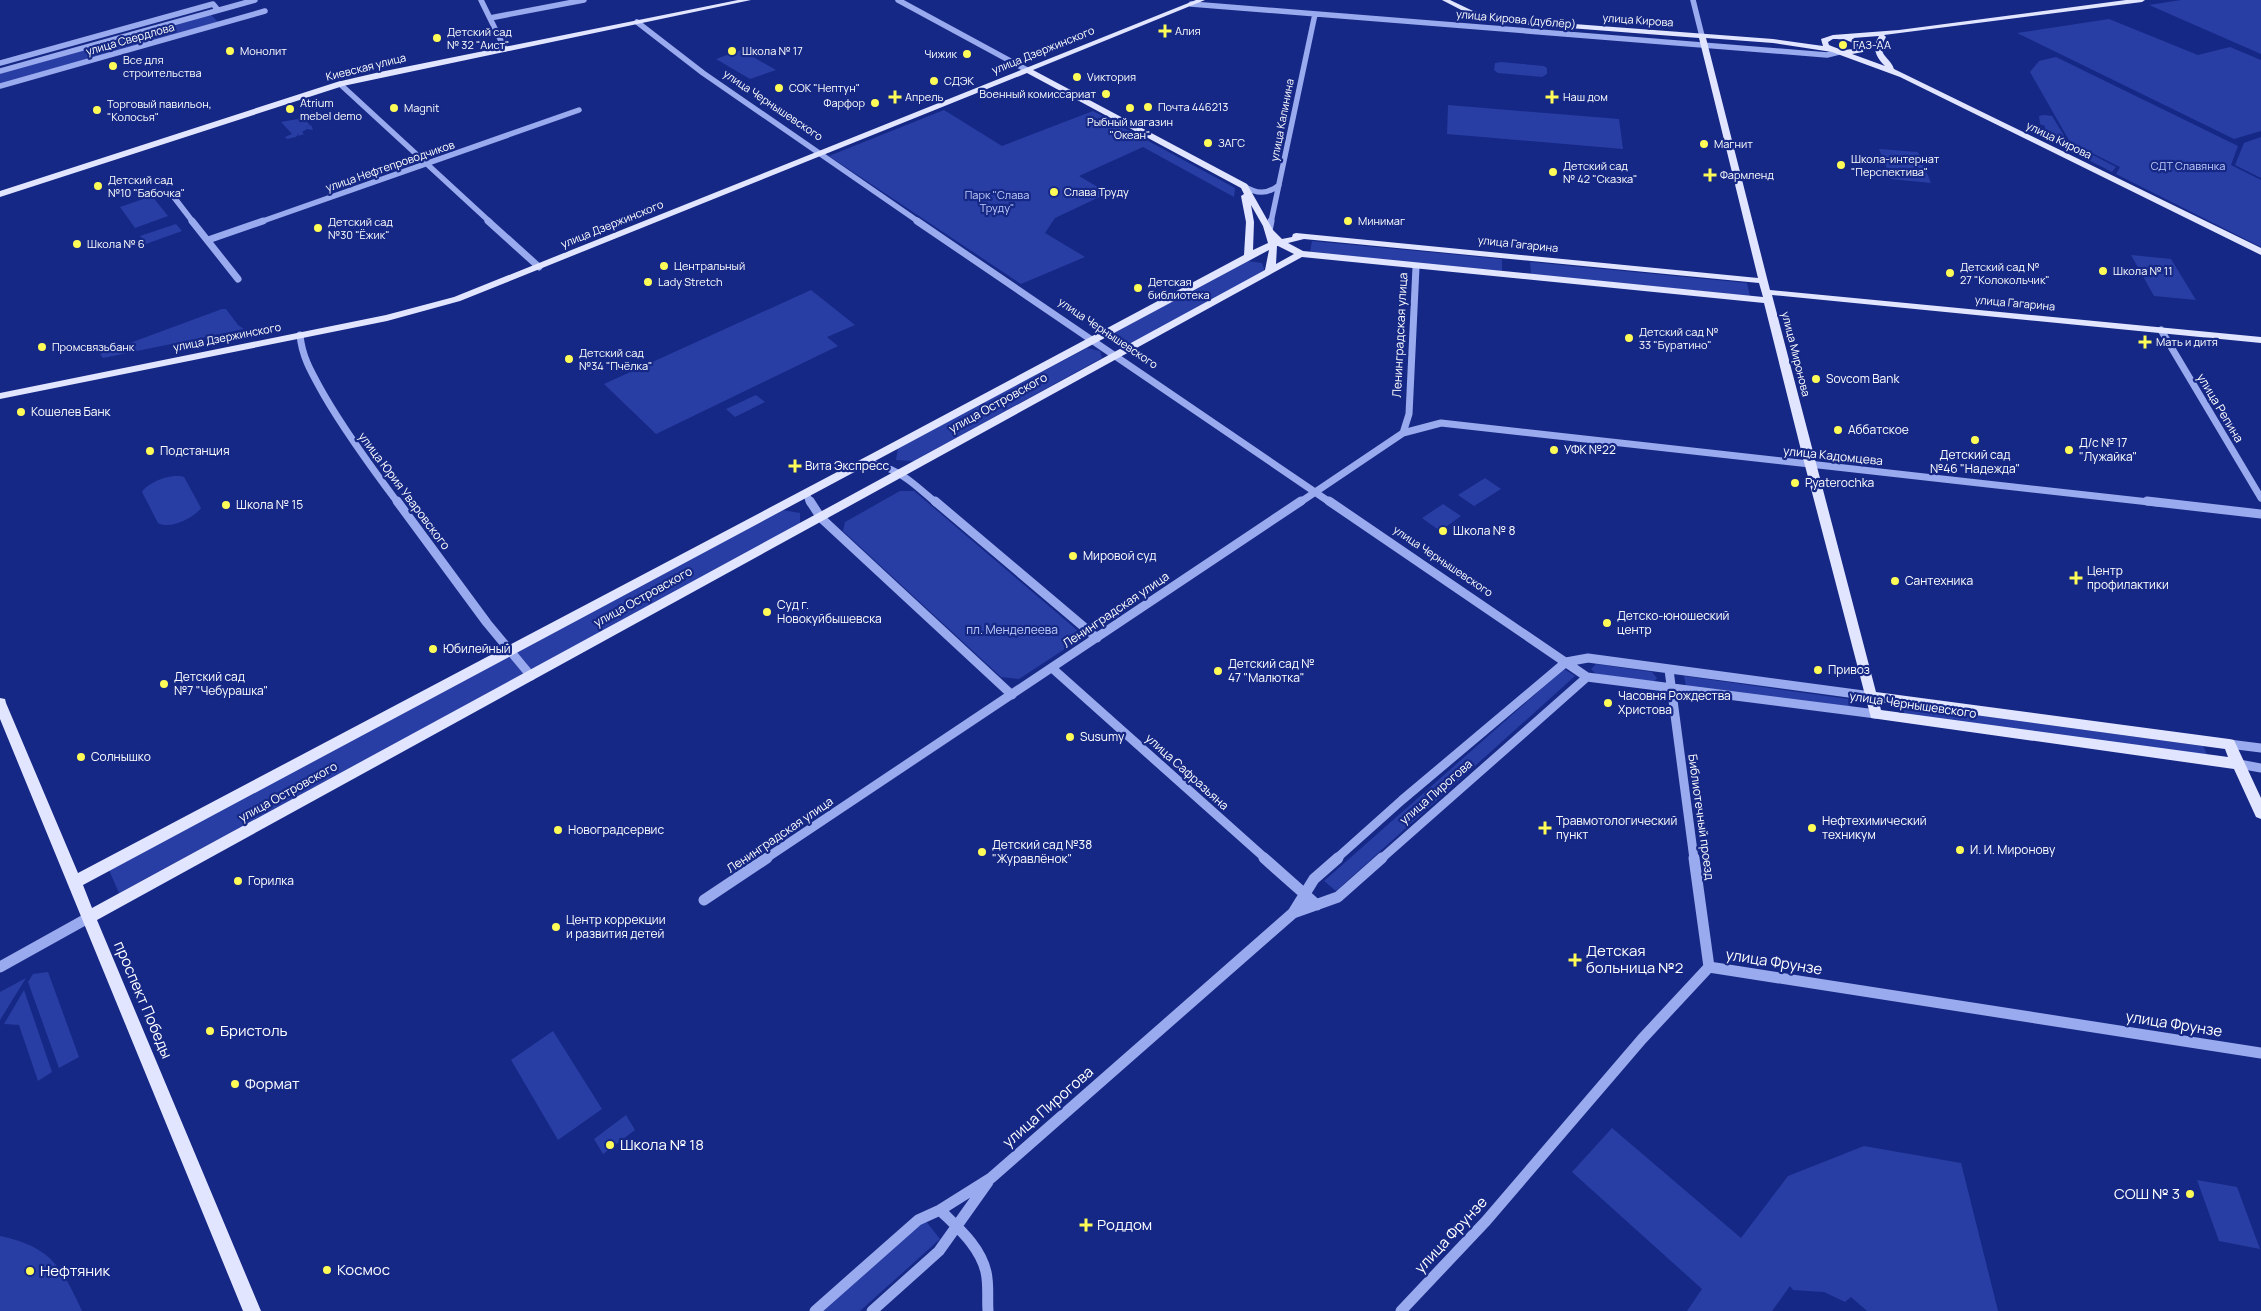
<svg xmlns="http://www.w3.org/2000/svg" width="2261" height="1311" viewBox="0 0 2261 1311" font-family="Manrope,sans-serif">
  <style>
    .green { fill: #283ea4 }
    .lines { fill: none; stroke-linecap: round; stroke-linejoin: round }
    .minor-far3 { stroke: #9aaaee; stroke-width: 5.5 }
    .minor-far2 { stroke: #9aaaee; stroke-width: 7 }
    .minor-far1 { stroke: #9aaaee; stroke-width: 9 }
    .minor { stroke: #9aaaee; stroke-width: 11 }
    .major { fill: #e1e5ff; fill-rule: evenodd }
    .poi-dot { fill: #fffc57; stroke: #162885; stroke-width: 2 }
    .labels { text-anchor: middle; stroke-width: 4.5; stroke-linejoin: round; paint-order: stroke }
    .far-street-label { font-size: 11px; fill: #fff; stroke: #162885 }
    .far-poi-label { font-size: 11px; fill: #fff; stroke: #162885; text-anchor: start }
    .far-park-label { font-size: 11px; fill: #c0cbfa; stroke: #162885 }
    .street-label { font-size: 12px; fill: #fff; stroke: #162885 }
    .poi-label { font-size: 12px; fill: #fff; stroke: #162885; text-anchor: start }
    .park-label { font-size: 12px; fill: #c0cbfa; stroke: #162885 }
    .near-poi-label { font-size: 15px; fill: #fff; stroke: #162885; text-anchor: start }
    .near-street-label { font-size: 15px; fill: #fff; stroke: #162885 }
  </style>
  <rect width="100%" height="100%" fill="#162885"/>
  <path class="green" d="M 2181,0 L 2261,0 L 2261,54 L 2149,5 Z
    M 210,14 L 218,22 L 0,84 L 0,73 Z
    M 2109,19 L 2198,55 L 2230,47 L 2261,60 L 2261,131 L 2234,139 L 2017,33 Z
    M 741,50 L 776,70 L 750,79 L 716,59 Z
    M 2056,57 L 2238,146 L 2231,165 L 2261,180 L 2261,247 L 2116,174 L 2120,167 L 2070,142 L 2030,72 L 2039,61 Z
    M 1501,62 L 1544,66 L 1547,68 L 1547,74 L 1542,77 L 1498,73 L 1494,70 L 1495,63 Z
    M 1448,105 L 1619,119 L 1623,149 L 1447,134 Z
    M 944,110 L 1002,146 L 1093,111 L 1235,188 L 1234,197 L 1143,147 L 1079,176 L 1108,193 L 1055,218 L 1045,233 L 1085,257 L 1021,284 L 829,156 Z
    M 2044,115 L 2052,116 L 2068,142 L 2116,167 L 2112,172 L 2043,137 L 2045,126 L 2040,124 L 2039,116 Z
    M 301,116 L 310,125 L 305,127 L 311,125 L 313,130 L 307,129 L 302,132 L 304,134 L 298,136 L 299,133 L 296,137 L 287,139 L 285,137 L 292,134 L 281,122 L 298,119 Z
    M 2261,137 L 2261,178 L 2235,165 L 2244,143 Z
    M 1879,149 L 1918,152 L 1931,183 L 1891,179 Z
    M 152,196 L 168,216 L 135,228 L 120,207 Z
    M 176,224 L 182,231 L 146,244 L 140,236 Z
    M 1312,241 L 1502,259 L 1502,271 L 1310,253 Z
    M 2131,255 L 2171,259 L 2196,300 L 2154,296 Z
    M 1248,261 L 1262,263 L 1265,271 L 1128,345 L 1113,343 L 1112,334 Z
    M 1530,262 L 1747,283 L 1750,296 L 1531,274 Z
    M 811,290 L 855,325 L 827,337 L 838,346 L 656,434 L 604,384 Z
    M 222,309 L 226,309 L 238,325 L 244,329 L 103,358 L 100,354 Z
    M 1087,348 L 1100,351 L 1102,358 L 914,461 L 896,460 L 898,448 Z
    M 756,395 L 765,402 L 735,417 L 726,409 Z
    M 179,476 L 184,477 L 201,508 C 194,518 169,530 158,523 L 142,492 C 148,482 168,475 179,476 Z
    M 1485,478 L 1501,489 L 1474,506 L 1458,495 Z
    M 900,491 L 914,491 L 1077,630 L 1074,643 L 1019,679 L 1001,677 L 843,531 L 845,522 Z
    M 1443,504 L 1461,516 L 1440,531 L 1422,518 Z
    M 783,510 L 800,513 L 800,525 L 529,671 L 514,654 Z
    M 510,656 L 525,673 L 119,893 L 109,870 Z
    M 1596,664 L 1652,672 L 1657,678 L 1654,682 L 1596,674 L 1591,669 Z
    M 1564,669 L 1575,676 L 1336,891 L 1324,881 Z
    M 1684,676 L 1848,699 L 1851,710 L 1686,687 Z
    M 1902,705 L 2203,746 L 2209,758 L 1905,716 Z
    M 48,972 L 79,1057 L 59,1068 L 28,982 L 33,974 Z
    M 26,978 L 0,1020 L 0,992 Z
    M 24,990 L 52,1072 L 38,1081 L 19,1025 L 4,1024 Z
    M 553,1031 L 602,1109 L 558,1140 L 511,1060 Z
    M 626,1115 L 635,1130 L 603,1154 L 594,1139 Z
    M 1612,1128 L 1741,1238 L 1788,1176 L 1864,1146 L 1961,1163 L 1998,1311 L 1867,1311 L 1851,1297 L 1845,1302 L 1824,1292 L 1793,1290 L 1790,1286 L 1772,1311 L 1687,1311 L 1702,1289 L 1572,1172 Z
    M 2197,1180 L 2237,1187 L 2260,1249 L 2219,1241 Z
    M 925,1220 L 940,1239 L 860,1311 L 822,1311 Z
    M 0,1236 C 51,1247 61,1266 82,1311 L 0,1311 Z"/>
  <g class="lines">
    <path class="minor-far3" d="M 481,0 L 505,49
      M 898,0 L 1027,70
      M 1693,0 L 1702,36
      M 1191,4 L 1827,55 L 1839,52
      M 490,18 L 584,0
      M 637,22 L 703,73 L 919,222
      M 0,63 L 213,4 L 218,10
      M 0,71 L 255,0
      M 340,84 L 490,222
      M 0,86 L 265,11
      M 1244,186 C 1256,194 1267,195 1279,185
      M 173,196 L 193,222
      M 260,222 L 579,110
      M 1271,222 L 1315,14"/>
    <path class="minor-far2" d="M 192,221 L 238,279
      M 488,221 L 539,267
      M 917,221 L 1331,503
      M 1269,231 L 1271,221
      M 208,240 L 263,221
      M 2161,330 L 2261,498
      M 300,335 C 302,358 313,375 324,395 C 346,433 371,467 398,503
      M 1403,433 L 1441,423 L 2158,503
      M 863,463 C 896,465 912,482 936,503
      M 806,493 L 810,503
      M 1299,503 L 1403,433 L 1409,414 L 1416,267"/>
    <path class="minor-far1" d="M 397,501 L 487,623 L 531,676
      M 810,501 L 821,518 L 1012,695
      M 935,501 L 1097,638
      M 1329,501 L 1587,677 L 1876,714
      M 2147,501 L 2261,514
      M 1052,668 L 1266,859
      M 1669,670 L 1694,859
      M 2229,744 L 2261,748
      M 2239,764 L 2261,768
      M 765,859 L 1301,501
      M 1336,859 L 1402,800 L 1566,662 L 1588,658 L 1871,696
      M 1381,859 L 1587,677"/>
    <path class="minor" d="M 1264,858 L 1317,905
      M 1694,858 L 1709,967
      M 704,900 L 767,858
      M 1293,913 L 1338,897 L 1382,858
      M 0,967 L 88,918
      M 1709,967 L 2261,1053
      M 940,1210 C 958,1228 980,1246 986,1272 C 989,1285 987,1298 988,1311
      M 815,1311 L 918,1220 L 940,1210 L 991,1178 L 1293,913 L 1314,879 L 1338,858
      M 872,1311 L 939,1251 L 988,1182
      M 1401,1311 L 1486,1221 L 1642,1039 L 1709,967"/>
    <path class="major" d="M 738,0 L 751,0 L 343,86 L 0,197 L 0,191 L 337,82 L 380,72 Z
      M 1196,0 L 1205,0 L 1033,70 L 1247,184 L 1273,230 L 1282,239 L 1292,237 L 1293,234 L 1296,233 L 1758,278 L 1699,38 L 1506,23 L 1469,14 L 1442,0 L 1450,0 L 1473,11 L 1506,19 L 1773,39 L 1823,46 L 1821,39 L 1833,35 L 1899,30 L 2126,0 L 2145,0 L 2142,2 L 1884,35 L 1886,37 C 1875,56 1890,56 1894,69 L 2261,248 L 2261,255 L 1900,77 L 1832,52 L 1773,43 L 1706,38 L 1770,290 L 2261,337 L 2261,343 L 1772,295 L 1876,692 L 2229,739 L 2234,740 L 2261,798 L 2261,819 L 2256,817 L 2234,769 L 1871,718 L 1803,458 L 1764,303 L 1302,257 L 97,920 L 261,1311 L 243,1311 L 0,719 L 0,698 L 5,699 L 6,703 L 78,873 L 875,452 L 1244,255 L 1246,222 L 1241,196 L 1244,194 L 1241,188 L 1027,73 L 460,301 L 387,321 L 0,399 L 0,393 L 386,315 L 454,297 ZM 1879,36 C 1872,48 1875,56 1885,66 L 1852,54 L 1863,52 L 1865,46 L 1853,38 ZM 1833,39 C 1842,39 1854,40 1857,48 C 1845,51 1840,50 1829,45 L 1828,42 ZM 1251,205 L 1263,226 L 1268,243 L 1253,250 L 1254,222 ZM 1304,239 L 1759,283 L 1763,297 L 1303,251 L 1288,243 ZM 1277,246 L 1278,246 L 1294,254 L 1276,264 ZM 1269,250 L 1265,270 L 92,908 L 83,885 ZM 1879,702 L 2225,749 L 2228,757 L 1881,710 Z"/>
  </g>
  <g class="poi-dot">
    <path d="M1162.5 23.5h5v5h5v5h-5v5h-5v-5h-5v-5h5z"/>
    <circle cx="437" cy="38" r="5"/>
    <circle cx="1843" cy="45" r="5"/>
    <circle cx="230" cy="51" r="5"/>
    <circle cx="732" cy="51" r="5"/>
    <circle cx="967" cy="54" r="5"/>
    <circle cx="113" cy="66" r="5"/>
    <circle cx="1077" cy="77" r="5"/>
    <circle cx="934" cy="81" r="5"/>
    <circle cx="779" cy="88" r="5"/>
    <circle cx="1106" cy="94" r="5"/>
    <path d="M892.5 89.5h5v5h5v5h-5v5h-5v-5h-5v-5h5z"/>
    <path d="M1549.5 89.5h5v5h5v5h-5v5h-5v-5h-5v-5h5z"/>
    <circle cx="875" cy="103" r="5"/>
    <circle cx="1148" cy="107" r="5"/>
    <circle cx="394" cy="108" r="5"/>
    <circle cx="1130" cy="108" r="5"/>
    <circle cx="290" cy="109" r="5"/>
    <circle cx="97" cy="110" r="5"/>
    <circle cx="1208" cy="143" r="5"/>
    <circle cx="1704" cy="144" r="5"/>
    <circle cx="1841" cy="165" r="5"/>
    <circle cx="1553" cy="172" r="5"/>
    <path d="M1707.5 167.5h5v5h5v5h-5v5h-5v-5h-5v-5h5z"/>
    <circle cx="98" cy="186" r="5"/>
    <circle cx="1054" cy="192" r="5"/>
    <circle cx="1348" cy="221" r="5"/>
    <circle cx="318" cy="228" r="5"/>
    <circle cx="77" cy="244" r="5"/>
    <circle cx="664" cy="266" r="5"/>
    <circle cx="2103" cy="271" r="5"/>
    <circle cx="1950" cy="273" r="5"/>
    <circle cx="648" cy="282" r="5"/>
    <circle cx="1138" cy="288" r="5"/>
    <circle cx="1629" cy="338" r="5"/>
    <path d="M2142.5 334.5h5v5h5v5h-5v5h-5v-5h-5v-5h5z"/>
    <circle cx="42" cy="347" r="5"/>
    <circle cx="569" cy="359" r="5"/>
    <circle cx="1816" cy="379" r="5"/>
    <circle cx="21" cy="412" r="5"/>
    <circle cx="1838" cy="430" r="5"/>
    <circle cx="1975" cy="440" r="5"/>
    <circle cx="1554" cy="450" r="5"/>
    <circle cx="2069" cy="450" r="5"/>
    <circle cx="150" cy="451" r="5"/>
    <path d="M792.5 458.5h5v5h5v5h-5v5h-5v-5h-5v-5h5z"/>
    <circle cx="1795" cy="483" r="5"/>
    <circle cx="226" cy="505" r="5"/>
    <circle cx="1443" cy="531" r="5"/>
    <circle cx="1073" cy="556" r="5"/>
    <path d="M2073.5 570.5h5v5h5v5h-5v5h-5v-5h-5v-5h5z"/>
    <circle cx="1895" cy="581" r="5"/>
    <circle cx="767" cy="612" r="5"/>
    <circle cx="1607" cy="623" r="5"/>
    <circle cx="433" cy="649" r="5"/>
    <circle cx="1818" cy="670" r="5"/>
    <circle cx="1218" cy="671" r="5"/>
    <circle cx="164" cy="684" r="5"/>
    <circle cx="1608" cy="703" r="5"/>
    <circle cx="1070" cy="737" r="5"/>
    <circle cx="81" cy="757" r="5"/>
    <path d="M1542.5 820.5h5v5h5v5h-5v5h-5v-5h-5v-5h5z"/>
    <circle cx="1812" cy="828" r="5"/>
    <circle cx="558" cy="830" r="5"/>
    <circle cx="1960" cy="850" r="5"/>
    <circle cx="982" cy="852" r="5"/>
    <circle cx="238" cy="881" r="5"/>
    <circle cx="556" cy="927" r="5"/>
    <path d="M1572.5 952.5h5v5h5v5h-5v5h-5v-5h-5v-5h5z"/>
    <circle cx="210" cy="1031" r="5"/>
    <circle cx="235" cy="1084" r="5"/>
    <circle cx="610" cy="1145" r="5"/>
    <circle cx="2190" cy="1194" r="5"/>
    <path d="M1083.5 1217.5h5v5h5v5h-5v5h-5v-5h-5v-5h5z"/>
    <circle cx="327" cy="1270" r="5"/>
    <circle cx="30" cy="1271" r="5"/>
  </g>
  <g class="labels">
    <g class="far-street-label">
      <text transform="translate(1516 19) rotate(5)" y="4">улица Кирова (дублёр)</text>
      <text transform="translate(1638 20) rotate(4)" y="4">улица Кирова</text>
      <text transform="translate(130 39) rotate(-16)" y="4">улица Свердлова</text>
      <text transform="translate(1043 50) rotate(-22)" y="4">улица Дзержинского</text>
      <text transform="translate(366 67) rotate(-14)" y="4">Киевская улица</text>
      <text transform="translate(773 105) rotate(34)" y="4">улица Чернышевского</text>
      <text transform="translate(1282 120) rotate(-79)" y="4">улица Калинина</text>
      <text transform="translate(2059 140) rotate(26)" y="4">улица Кирова</text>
      <text transform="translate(390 166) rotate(-19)" y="4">улица Нефтепроводчиков</text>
      <text transform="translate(612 224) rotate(-22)" y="4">улица Дзержинского</text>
      <text transform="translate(1518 244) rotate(6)" y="4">улица Гагарина</text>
      <text transform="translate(2015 303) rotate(5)" y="4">улица Гагарина</text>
      <text transform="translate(1108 333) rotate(34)" y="4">улица Чернышевского</text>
      <text transform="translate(227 337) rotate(-11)" y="4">улица Дзержинского</text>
      <text transform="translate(1796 354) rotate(76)" y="4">улица Миронова</text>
      <text transform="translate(1443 561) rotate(34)" y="4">улица Чернышевского</text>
    </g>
    <g class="far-poi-label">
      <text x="1175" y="35">Алия</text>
      <text x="447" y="36">Детский сад<tspan x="447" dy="13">№ 32 "Аист"</tspan></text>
      <text x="1853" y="49">ГАЗ-АА</text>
      <text x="240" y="55">Монолит</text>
      <text x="742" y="55">Школа № 17</text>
      <text x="957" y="58" text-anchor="end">Чижик</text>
      <text x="123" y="64">Все для<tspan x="123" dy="13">строительства</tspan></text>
      <text x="1087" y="81">Vиктория</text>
      <text x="944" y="85">СДЭК</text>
      <text x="789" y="92">СОК "Нептун"</text>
      <text x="1096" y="98" text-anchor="end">Военный комиссариат</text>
      <text x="905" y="101">Апрель</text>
      <text x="1563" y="101">Наш дом</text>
      <text x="300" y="107">Atrium<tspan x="300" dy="13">mebel demo</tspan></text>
      <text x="865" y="107" text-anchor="end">Фарфор</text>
      <text x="107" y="108">Торговый павильон,<tspan x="107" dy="13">"Колосья"</tspan></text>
      <text x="1158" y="111">Почта 446213</text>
      <text x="404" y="112">Magnit</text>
      <text x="1130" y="126" text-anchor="middle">Рыбный магазин<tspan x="1130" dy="13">"Океан"</tspan></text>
      <text x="1218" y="147">ЗАГС</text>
      <text x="1714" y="148">Магнит</text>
      <text x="1851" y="163">Школа-интернат<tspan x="1851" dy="13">"Перспектива"</tspan></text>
      <text x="1563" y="170">Детский сад<tspan x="1563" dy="13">№ 42 "Сказка"</tspan></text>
      <text x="1720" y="179">Фармленд</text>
      <text x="108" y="184">Детский сад<tspan x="108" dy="13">№10 "Бабочка"</tspan></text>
      <text x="1064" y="196">Слава Труду</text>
      <text x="1358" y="225">Минимаг</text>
      <text x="328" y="226">Детский сад<tspan x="328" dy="13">№30 "Ёжик"</tspan></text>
      <text x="87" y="248">Школа № 6</text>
      <text x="674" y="270">Центральный</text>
      <text x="1960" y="271">Детский сад №<tspan x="1960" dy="13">27 "Колокольчик"</tspan></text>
      <text x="2113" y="275">Школа № 11</text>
      <text x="658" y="286">Lady Stretch</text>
      <text x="1148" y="286">Детская<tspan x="1148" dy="13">библиотека</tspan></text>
      <text x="1639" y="336">Детский сад №<tspan x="1639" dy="13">33 "Буратино"</tspan></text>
      <text x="2156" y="346">Мать и дитя</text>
      <text x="52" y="351">Промсвязьбанк</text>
      <text x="579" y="357">Детский сад<tspan x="579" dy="13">№34 "Пчёлка"</tspan></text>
    </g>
    <g class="far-park-label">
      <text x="2188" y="170">СДТ Славянка</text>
      <text x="997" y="199">Парк "Слава<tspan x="997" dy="13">Труду"</tspan></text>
    </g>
    <g class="street-label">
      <text transform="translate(1400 335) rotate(-87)" y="4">Ленинградская улица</text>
      <text transform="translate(998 403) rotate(-29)" y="4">улица Островского</text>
      <text transform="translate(2220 408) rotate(59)" y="4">улица Репина</text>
      <text transform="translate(1833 456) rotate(6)" y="4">улица Кадомцева</text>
      <text transform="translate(404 491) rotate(53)" y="4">улица Юрия Уваровского</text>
      <text transform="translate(643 597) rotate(-29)" y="4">улица Островского</text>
      <text transform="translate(1116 610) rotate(-34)" y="4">Ленинградская улица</text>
      <text transform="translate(1913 705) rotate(8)" y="4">улица Чернышевского</text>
      <text transform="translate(1187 772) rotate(42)" y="4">улица Сафразьяна</text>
      <text transform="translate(288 792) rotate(-29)" y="4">улица Островского</text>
      <text transform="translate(1436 792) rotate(-41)" y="4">улица Пирогова</text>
      <text transform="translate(1701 817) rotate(82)" y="4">Библиотечный проезд</text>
      <text transform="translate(780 835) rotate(-34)" y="4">Ленинградская улица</text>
    </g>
    <g class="poi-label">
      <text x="1826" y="383">Sovcom Bank</text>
      <text x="31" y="416">Кошелев Банк</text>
      <text x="1848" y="434">Аббатское</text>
      <text x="2079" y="447">Д/с № 17<tspan x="2079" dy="14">"Лужайка"</tspan></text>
      <text x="1564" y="454">УФК №22</text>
      <text x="160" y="455">Подстанция</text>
      <text x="1975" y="459" text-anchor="middle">Детский сад<tspan x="1975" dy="14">№46 "Надежда"</tspan></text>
      <text x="805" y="470">Вита Экспресс</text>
      <text x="1805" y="487">Pyaterochka</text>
      <text x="236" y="509">Школа № 15</text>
      <text x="1453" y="535">Школа № 8</text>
      <text x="1083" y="560">Мировой суд</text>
      <text x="2087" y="575">Центр<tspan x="2087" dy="14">профилактики</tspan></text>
      <text x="1905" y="585">Сантехника</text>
      <text x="777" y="609">Суд г.<tspan x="777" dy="14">Новокуйбышевска</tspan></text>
      <text x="1617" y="620">Детско-юношеский<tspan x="1617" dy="14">центр</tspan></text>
      <text x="443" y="653">Юбилейный</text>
      <text x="1228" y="668">Детский сад №<tspan x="1228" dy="14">47 "Малютка"</tspan></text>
      <text x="1828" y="674">Привоз</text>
      <text x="174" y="681">Детский сад<tspan x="174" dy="14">№7 "Чебурашка"</tspan></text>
      <text x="1618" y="700">Часовня Рождества<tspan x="1618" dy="14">Христова</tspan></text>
      <text x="1080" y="741">Susumy</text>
      <text x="91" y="761">Солнышко</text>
      <text x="1556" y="825">Травмотологический<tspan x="1556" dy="14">пункт</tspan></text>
      <text x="1822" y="825">Нефтехимический<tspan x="1822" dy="14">техникум</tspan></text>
      <text x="568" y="834">Новоградсервис</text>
      <text x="992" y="849">Детский сад №38<tspan x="992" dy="14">"Журавлёнок"</tspan></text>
      <text x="1970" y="854">И. И. Миронову</text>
      <text x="248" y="885">Горилка</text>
      <text x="566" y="924">Центр коррекции<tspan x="566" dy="14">и развития детей</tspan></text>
    </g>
    <g class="park-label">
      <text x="1012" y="634">пл. Менделеева</text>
    </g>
    <g class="near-poi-label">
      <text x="1586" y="956">Детская<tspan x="1586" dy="17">больница №2</tspan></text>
      <text x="220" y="1036">Бристоль</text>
      <text x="245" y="1089">Формат</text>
      <text x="620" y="1150">Школа № 18</text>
      <text x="2180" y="1199" text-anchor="end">СОШ № 3</text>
      <text x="1097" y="1230">Роддом</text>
      <text x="337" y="1275">Космос</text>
      <text x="40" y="1276">Нефтяник</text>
    </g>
    <g class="near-street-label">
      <text transform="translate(1774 962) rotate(9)" y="5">улица Фрунзе</text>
      <text transform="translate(143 1000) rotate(67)" y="5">проспект Победы</text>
      <text transform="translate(2174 1024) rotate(9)" y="5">улица Фрунзе</text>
      <text transform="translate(1048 1107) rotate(-41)" y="5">улица Пирогова</text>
      <text transform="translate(1451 1235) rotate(-47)" y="5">улица Фрунзе</text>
    </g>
  </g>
</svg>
